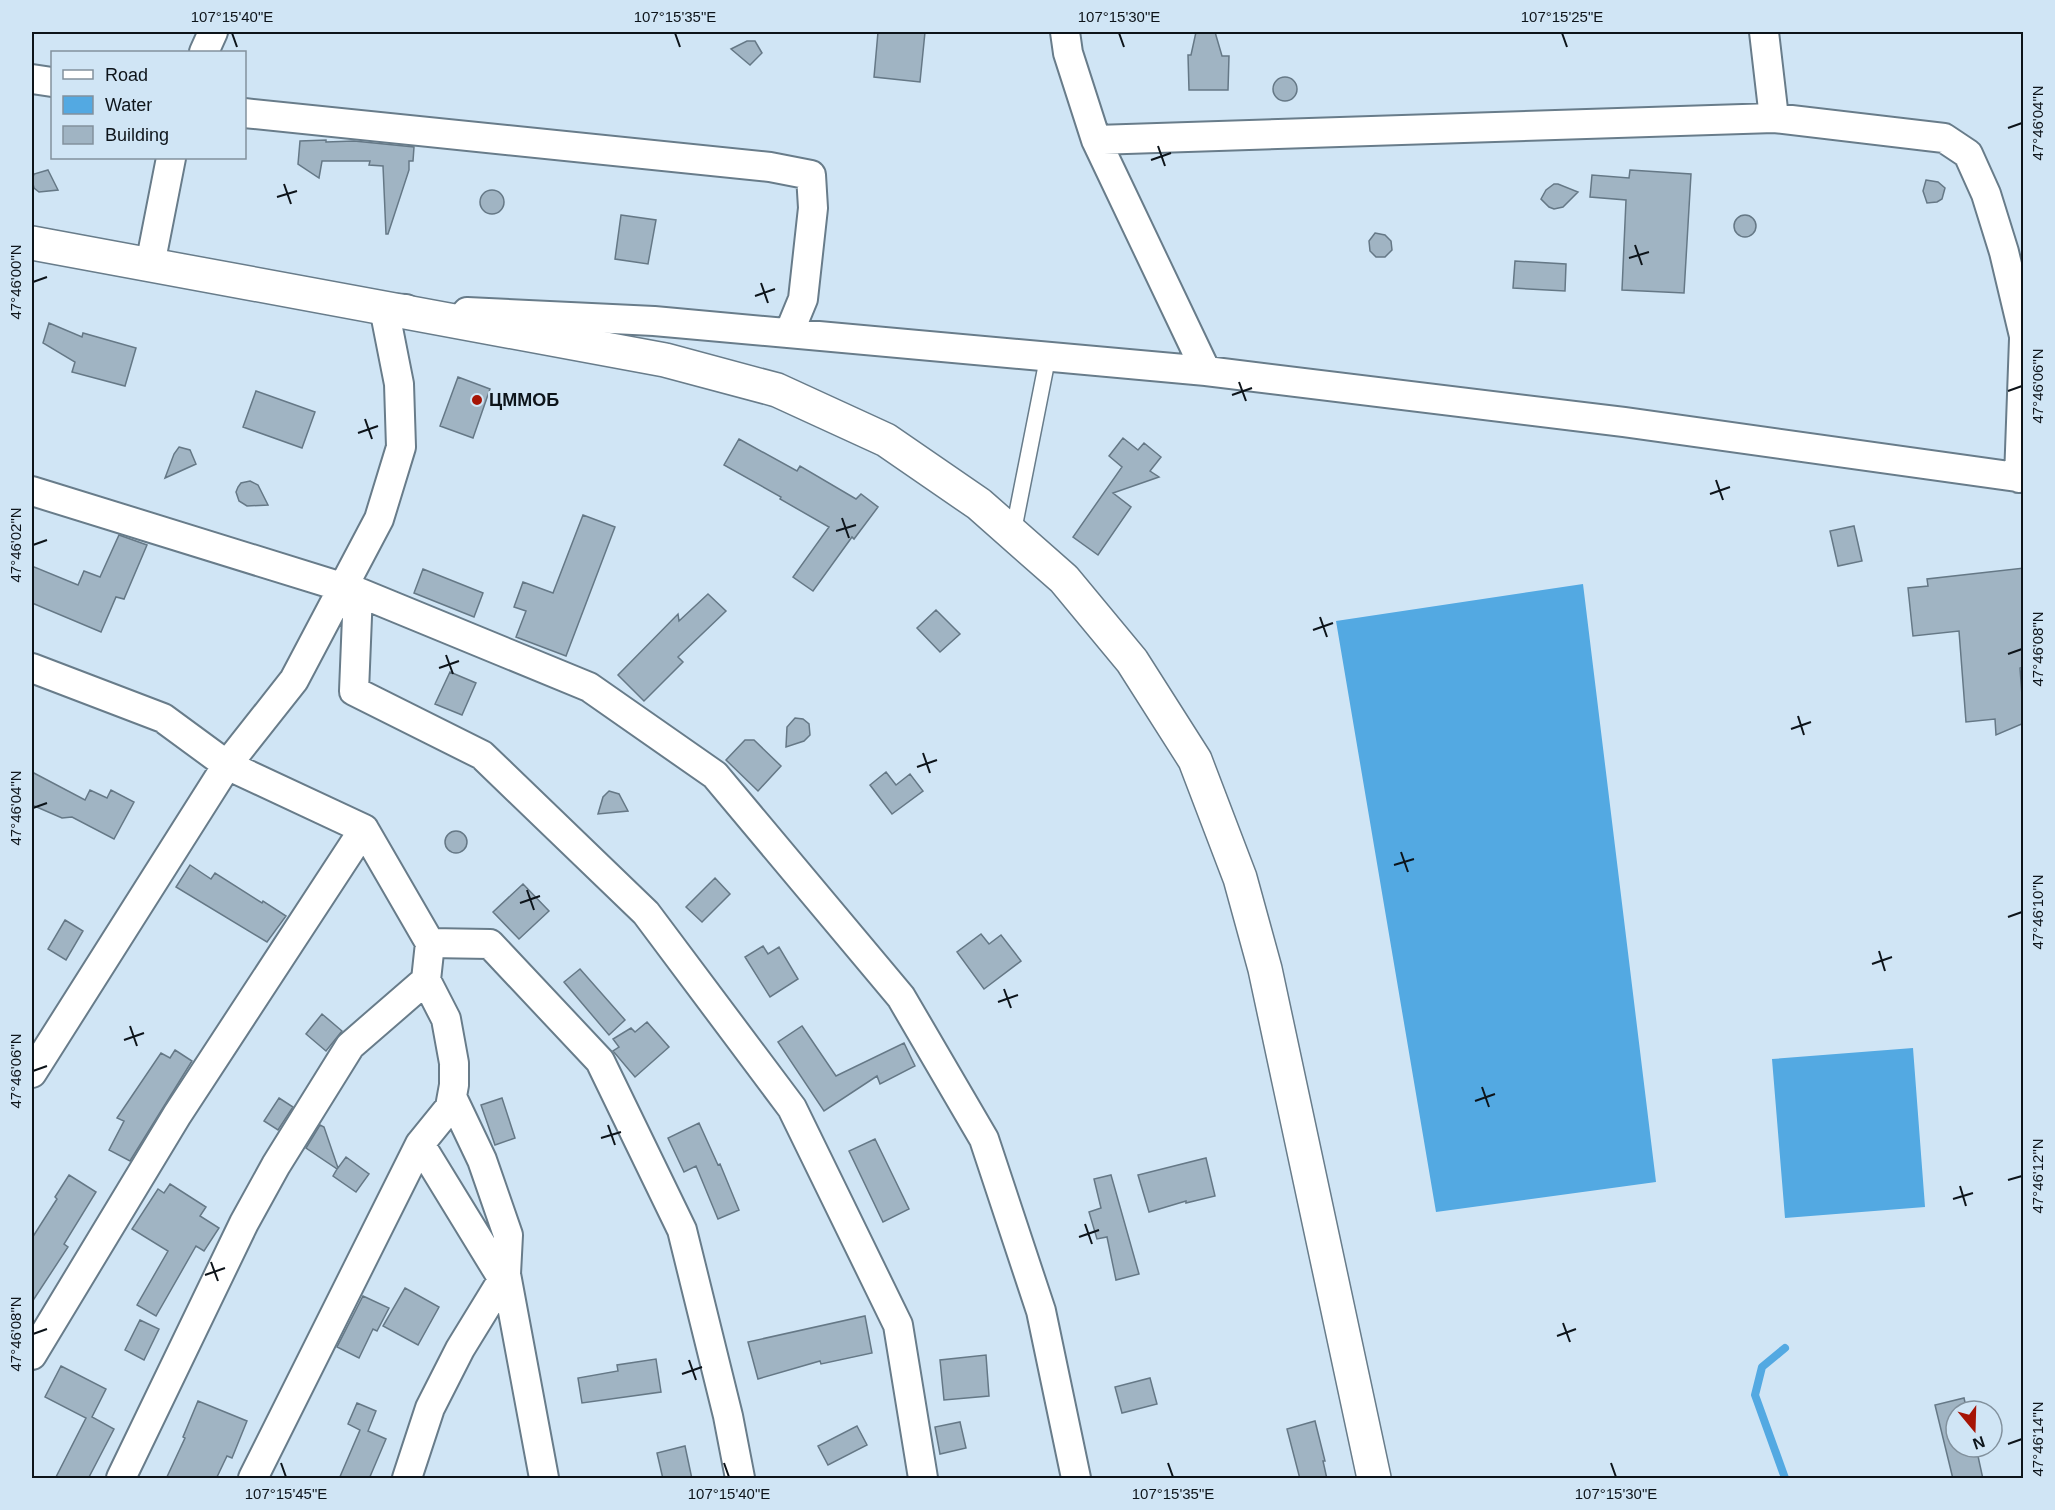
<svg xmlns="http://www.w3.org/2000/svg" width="2055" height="1510" viewBox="0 0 2055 1510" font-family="Arial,sans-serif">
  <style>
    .water { fill: #53a9e2 }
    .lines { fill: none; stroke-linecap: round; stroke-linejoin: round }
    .stream { stroke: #53a9e2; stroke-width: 8 }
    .building { fill: #a0b4c3; stroke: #657886; stroke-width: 1.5 }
    .lane-casing { stroke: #687c8a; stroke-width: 18 }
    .street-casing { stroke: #687c8a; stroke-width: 32 }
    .secondary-casing { stroke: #687c8a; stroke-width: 36 }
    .lane { stroke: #fff; stroke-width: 15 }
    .street { stroke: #fff; stroke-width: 28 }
    .secondary { stroke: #fff; stroke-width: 33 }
    .ticks { fill: none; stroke: #0d141a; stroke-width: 2 }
    .poi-dot { fill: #a61405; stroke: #d0e5f5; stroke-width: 2 }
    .labels { text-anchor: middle; stroke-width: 4.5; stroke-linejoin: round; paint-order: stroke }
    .poi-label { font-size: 18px; font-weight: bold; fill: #0d141a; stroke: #d0e5f5; text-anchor: start }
    .neatline { fill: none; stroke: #0d141a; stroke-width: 2 }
    .ticks-label { font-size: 15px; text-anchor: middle; fill: #0d141a }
  </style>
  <rect width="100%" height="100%" fill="#d0e5f5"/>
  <path class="water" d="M 1583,584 L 1656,1182 L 1436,1212 L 1336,621 Z
    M 1913,1048 L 1925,1207 L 1785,1218 L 1772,1059 Z"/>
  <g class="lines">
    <path class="stream" d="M 1785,1348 L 1762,1367 L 1755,1395 L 1785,1478"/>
  </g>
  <path class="building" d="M 878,32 L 925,32 L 920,82 L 874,77 Z
    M 1196,32 L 1215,32 L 1222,56 L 1229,56 L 1228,90 L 1189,90 L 1188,55 L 1191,55 Z
    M 747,41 L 755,41 L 762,53 L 750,65 L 731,49 Z
    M1273 89a12 12 0 1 1 24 0a12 12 0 1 1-24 0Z
    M 326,140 L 326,142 L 354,141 L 414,147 L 413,161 L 409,161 L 409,170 L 388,234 L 386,234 L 383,166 L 369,165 L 370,161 L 322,161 L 319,178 L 298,164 L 300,141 Z
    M 48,170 L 58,190 L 39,192 L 34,188 L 32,180 L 34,174 Z
    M 1630,170 L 1691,174 L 1684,293 L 1622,290 L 1626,200 L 1590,197 L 1592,175 L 1629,178 Z
    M 1926,180 L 1938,182 L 1945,188 L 1942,199 L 1937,202 L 1927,203 L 1923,191 Z
    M 1554,184 L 1558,184 L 1578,192 L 1563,207 L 1554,209 L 1549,207 L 1541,199 L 1546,190 Z
    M480 202a12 12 0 1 1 24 0a12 12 0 1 1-24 0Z
    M 621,215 L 656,220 L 648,264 L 615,259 Z
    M1734 226a11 11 0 1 1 22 0a11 11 0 1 1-22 0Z
    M 1375,233 L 1385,235 L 1391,241 L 1392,250 L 1385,257 L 1376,257 L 1370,251 L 1369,241 Z
    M 1515,261 L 1566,264 L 1565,291 L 1513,288 Z
    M 49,323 L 82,337 L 83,333 L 136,348 L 125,386 L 72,372 L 75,362 L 43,343 Z
    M 458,377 L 490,389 L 473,438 L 440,426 Z
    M 256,391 L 315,412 L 302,448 L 243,427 Z
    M 1123,438 L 1138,450 L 1144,443 L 1161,457 L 1150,471 L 1159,477 L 1113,493 L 1131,507 L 1098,555 L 1073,537 L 1122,467 L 1109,456 Z
    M 739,439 L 797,471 L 800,466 L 856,499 L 861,494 L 878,507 L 854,539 L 852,537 L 813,591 L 793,577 L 829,527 L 780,499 L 781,497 L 724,465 Z
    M 179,447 L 190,450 L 196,464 L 165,478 L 174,454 Z
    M 250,481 L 258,485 L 268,505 L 247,506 L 239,501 L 236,492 L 238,487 L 241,483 Z
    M 583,515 L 615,527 L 566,656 L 516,637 L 526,611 L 514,607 L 523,582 L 553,593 Z
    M 1854,526 L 1862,561 L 1838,566 L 1830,531 Z
    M 119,535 L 147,545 L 124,599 L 116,597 L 101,632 L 32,603 L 32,566 L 78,585 L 84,571 L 100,577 Z
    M 2024,568 L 2024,667 L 2020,668 L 2024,723 L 1996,735 L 1995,719 L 1966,722 L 1959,631 L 1913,636 L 1908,588 L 1928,586 L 1927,579 Z
    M 423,569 L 483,593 L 474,617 L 414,593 Z
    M 708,594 L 726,611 L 678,657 L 683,662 L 644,701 L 618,675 L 678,614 L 679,621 Z
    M 936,610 L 960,634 L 940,652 L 917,628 Z
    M 450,672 L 476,683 L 462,715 L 435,704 Z
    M 795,718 L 803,719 L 809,724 L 810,735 L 804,741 L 786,747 L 787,727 Z
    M 745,740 L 754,740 L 781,766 L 758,791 L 726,760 Z
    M 32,772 L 85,800 L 90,790 L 107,798 L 111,790 L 134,802 L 114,839 L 72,817 L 62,818 L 32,805 Z
    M 886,772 L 896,785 L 910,774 L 923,791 L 892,814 L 870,785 Z
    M 609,791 L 619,794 L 628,811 L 598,814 L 603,797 Z
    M445 842a11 11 0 1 1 22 0a11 11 0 1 1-22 0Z
    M 190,865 L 211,879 L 215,873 L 262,903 L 263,901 L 286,916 L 267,942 L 176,887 Z
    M 715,878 L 730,894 L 702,922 L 686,907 Z
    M 523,884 L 549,911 L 519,939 L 493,912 Z
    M 65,920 L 83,931 L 66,960 L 48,949 Z
    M 981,934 L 989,944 L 1001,935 L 1021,961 L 984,989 L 957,952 Z
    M 763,946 L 768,954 L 779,947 L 798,979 L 770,997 L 745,957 Z
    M 580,969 L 625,1020 L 609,1035 L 564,982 Z
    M 322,1014 L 342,1031 L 326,1051 L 306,1034 Z
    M 647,1022 L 669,1047 L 635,1077 L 613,1051 L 619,1047 L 613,1039 L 631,1028 L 635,1032 Z
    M 802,1026 L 836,1076 L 904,1043 L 915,1066 L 880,1084 L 877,1076 L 824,1111 L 778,1042 Z
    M 175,1050 L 192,1061 L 130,1161 L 109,1150 L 124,1121 L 117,1118 L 161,1053 L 170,1058 Z
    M 279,1098 L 293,1107 L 278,1130 L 264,1121 Z
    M 502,1098 L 515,1138 L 495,1145 L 481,1105 Z
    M 699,1123 L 718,1165 L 720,1164 L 739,1210 L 718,1219 L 696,1166 L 684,1172 L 668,1138 Z
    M 320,1125 L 324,1127 L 338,1168 L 346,1157 L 369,1174 L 356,1192 L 333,1176 L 337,1169 L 306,1148 Z
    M 875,1139 L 909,1209 L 883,1222 L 849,1151 Z
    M 1206,1158 L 1215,1196 L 1186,1203 L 1186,1201 L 1149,1212 L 1138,1175 Z
    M 69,1175 L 96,1192 L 64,1244 L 68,1247 L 32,1302 L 32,1238 L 57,1199 L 55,1197 Z
    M 1111,1175 L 1139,1274 L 1116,1280 L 1107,1237 L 1097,1239 L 1089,1212 L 1101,1208 L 1094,1179 Z
    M 170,1184 L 206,1207 L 200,1216 L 219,1228 L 204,1251 L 196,1246 L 156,1316 L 137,1305 L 168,1251 L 132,1229 L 158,1189 L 164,1193 Z
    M 405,1288 L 439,1307 L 418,1345 L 383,1326 Z
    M 363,1296 L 389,1308 L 377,1331 L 373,1329 L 359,1358 L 337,1347 Z
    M 865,1316 L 872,1353 L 821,1364 L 820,1361 L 758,1379 L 748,1342 Z
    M 140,1320 L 159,1329 L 144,1360 L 125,1350 Z
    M 986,1355 L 989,1396 L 944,1400 L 940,1360 Z
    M 656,1359 L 661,1392 L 582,1403 L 578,1378 L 618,1371 L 617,1365 Z
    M 61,1366 L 106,1389 L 92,1417 L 114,1429 L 88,1479 L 55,1479 L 86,1418 L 45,1397 Z
    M 1150,1378 L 1157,1404 L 1122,1413 L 1115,1387 Z
    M 1964,1398 L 1967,1411 L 1956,1411 L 1956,1447 L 1976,1447 L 1983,1479 L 1953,1479 L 1935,1405 Z
    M 198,1401 L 247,1421 L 232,1458 L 227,1456 L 216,1479 L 166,1479 L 185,1438 L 183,1437 Z
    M 357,1403 L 376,1411 L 368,1431 L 386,1439 L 369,1479 L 339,1479 L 360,1430 L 348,1424 Z
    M 1315,1421 L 1325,1461 L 1323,1461 L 1327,1479 L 1300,1479 L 1287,1429 Z
    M 960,1422 L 966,1448 L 940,1454 L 935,1427 Z
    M 857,1426 L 867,1445 L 828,1465 L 818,1446 Z
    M 685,1446 L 692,1479 L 663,1479 L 657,1453 Z"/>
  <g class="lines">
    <defs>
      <path id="lane" d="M 1013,533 L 1048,356"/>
      <path id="street" d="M 1065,32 L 1068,53 L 1096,140 L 1206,371
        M 1764,32 L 1774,118
        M 204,52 L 213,32
        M 32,79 L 52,82
        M 244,113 L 770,167 L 811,175 L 813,208 L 803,299 L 789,333
        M 1096,140 L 1774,118 L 1944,138 L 1968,154 L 1986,194 L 2004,252 L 2024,336
        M 150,265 L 171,158
        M 467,312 L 654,321 L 1206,371 L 1624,422 L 2024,478
        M 2019,478 L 2024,339
        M 32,491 L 358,592 L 589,687 L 715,775 L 901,997 L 984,1139 L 1041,1311 L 1076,1478
        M 358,592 L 354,691 L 482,755 L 646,913 L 792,1108 L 898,1325 L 923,1478
        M 32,668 L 163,718 L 227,765 L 364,829 L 430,943 L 490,944 L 600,1061 L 682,1230 L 728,1416 L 740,1478
        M 426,980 L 446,1019 L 454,1063 L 454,1085 L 450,1107 L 420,1144 L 499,1273 L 506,1274 L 544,1478
        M 32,1073 L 227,765 L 294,680 L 379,519 L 401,447 L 399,384 L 384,308 L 406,309
        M 32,1355 L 177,1115 L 364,829
        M 121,1478 L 244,1223 L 276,1165 L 350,1046 L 426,980 L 430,943
        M 253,1478 L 420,1144
        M 407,1478 L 430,1408 L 460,1349 L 506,1274 L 508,1235 L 482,1160 L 452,1097"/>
      <path id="secondary" d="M 32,243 L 665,360 L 777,390 L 886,440 L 979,504 L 1064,579 L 1132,661 L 1195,760 L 1240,878 L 1265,969 L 1374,1478"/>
    </defs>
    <use href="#lane" class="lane-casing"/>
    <use href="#street" class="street-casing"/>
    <use href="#secondary" class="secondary-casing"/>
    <use href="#lane" class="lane"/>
    <use href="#street" class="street"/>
    <use href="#secondary" class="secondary"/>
  </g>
  <path class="ticks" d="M 232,33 L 237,47M 675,33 L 680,47M 1119,33 L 1124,47M 1562,33 L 1567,47M 2008,128 L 2022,123M 1158,146 L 1165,166M 1151,160 L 1171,153M 284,184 L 291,204M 277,197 L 297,191M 1635,245 L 1642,265M 1629,258 L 1649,252M 33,282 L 47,277M 761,283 L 768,303M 755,296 L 775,289M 1239,382 L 1246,401M 2008,391 L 2022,386M 1232,395 L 1252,388M 365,419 L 372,439M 358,433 L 378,426M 1716,480 L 1723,500M 1710,494 L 1730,487M 842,518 L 849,538M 836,531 L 856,525M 33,545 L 47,540M 1320,617 L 1327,637M 1313,630 L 1333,623M 2008,654 L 2022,649M 446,655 L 453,674M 439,668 L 459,661M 1798,716 L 1804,735M 1791,729 L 1811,722M 923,753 L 930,773M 917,767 L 937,760M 33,808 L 47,803M 1401,852 L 1408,872M 1394,865 L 1414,859M 527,890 L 534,910M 520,903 L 540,896M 2008,917 L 2022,912M 1879,951 L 1885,971M 1872,964 L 1892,957M 1004,989 L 1011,1008M 998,1002 L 1018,995M 130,1026 L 137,1046M 124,1040 L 144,1033M 33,1071 L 47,1066M 1482,1087 L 1489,1107M 1475,1101 L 1495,1094M 608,1125 L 615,1145M 601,1138 L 621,1132M 2008,1180 L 2022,1176M 1960,1186 L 1966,1206M 1953,1199 L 1973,1193M 1085,1224 L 1092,1244M 1079,1237 L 1099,1230M 211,1262 L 218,1281M 205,1275 L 225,1268M 1563,1323 L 1570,1342M 33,1334 L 47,1329M 1557,1336 L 1576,1329M 689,1360 L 696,1380M 682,1374 L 702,1367M 2008,1444 L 2022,1439M 281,1463 L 286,1477M 724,1463 L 729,1477M 1168,1463 L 1173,1477M 1611,1463 L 1616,1477"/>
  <circle class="poi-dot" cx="477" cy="400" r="6"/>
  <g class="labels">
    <g class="poi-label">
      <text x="489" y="406">ЦММОБ</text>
    </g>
  </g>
  <rect width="2055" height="1510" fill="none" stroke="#d0e5f5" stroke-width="66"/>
  <rect x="51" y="51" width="195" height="108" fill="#d0e5f5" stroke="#82919d" stroke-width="1.5"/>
  <rect x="63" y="70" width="30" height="9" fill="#ffffff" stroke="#82919d" stroke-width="1.5"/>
  <text x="105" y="81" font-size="18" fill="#0d141a">Road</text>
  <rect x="63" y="96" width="30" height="18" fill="#53a9e2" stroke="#82919d" stroke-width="1.5"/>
  <text x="105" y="111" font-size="18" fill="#0d141a">Water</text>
  <rect x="63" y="126" width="30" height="18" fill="#a0b4c3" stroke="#82919d" stroke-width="1.5"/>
  <text x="105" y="141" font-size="18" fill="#0d141a">Building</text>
  <g transform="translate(1974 1429) rotate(161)"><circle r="28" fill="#d0e5f5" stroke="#82919d" stroke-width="1.5"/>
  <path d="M0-4.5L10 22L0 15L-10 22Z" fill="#a61405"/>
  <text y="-9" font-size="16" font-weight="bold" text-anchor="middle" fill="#0d141a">N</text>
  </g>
  <rect x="33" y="33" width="1989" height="1444" class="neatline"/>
  <g class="ticks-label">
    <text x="232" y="22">107°15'40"E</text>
    <text x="675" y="22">107°15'35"E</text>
    <text x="1119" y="22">107°15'30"E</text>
    <text x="1562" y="22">107°15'25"E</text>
    <text transform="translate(2038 123) rotate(-90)" y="5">47°46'04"N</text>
    <text transform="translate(16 282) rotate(-90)" y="5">47°46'00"N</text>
    <text transform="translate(2038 386) rotate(-90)" y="5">47°46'06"N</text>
    <text transform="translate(16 545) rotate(-90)" y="5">47°46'02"N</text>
    <text transform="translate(2038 649) rotate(-90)" y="5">47°46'08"N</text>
    <text transform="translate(16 808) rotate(-90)" y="5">47°46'04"N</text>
    <text transform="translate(2038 912) rotate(-90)" y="5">47°46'10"N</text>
    <text transform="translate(16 1071) rotate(-90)" y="5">47°46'06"N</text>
    <text transform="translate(2038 1176) rotate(-90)" y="5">47°46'12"N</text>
    <text transform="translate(16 1334) rotate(-90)" y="5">47°46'08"N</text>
    <text transform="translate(2038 1439) rotate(-90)" y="5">47°46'14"N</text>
    <text x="286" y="1499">107°15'45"E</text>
    <text x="729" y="1499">107°15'40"E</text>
    <text x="1173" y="1499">107°15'35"E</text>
    <text x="1616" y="1499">107°15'30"E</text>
  </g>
</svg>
